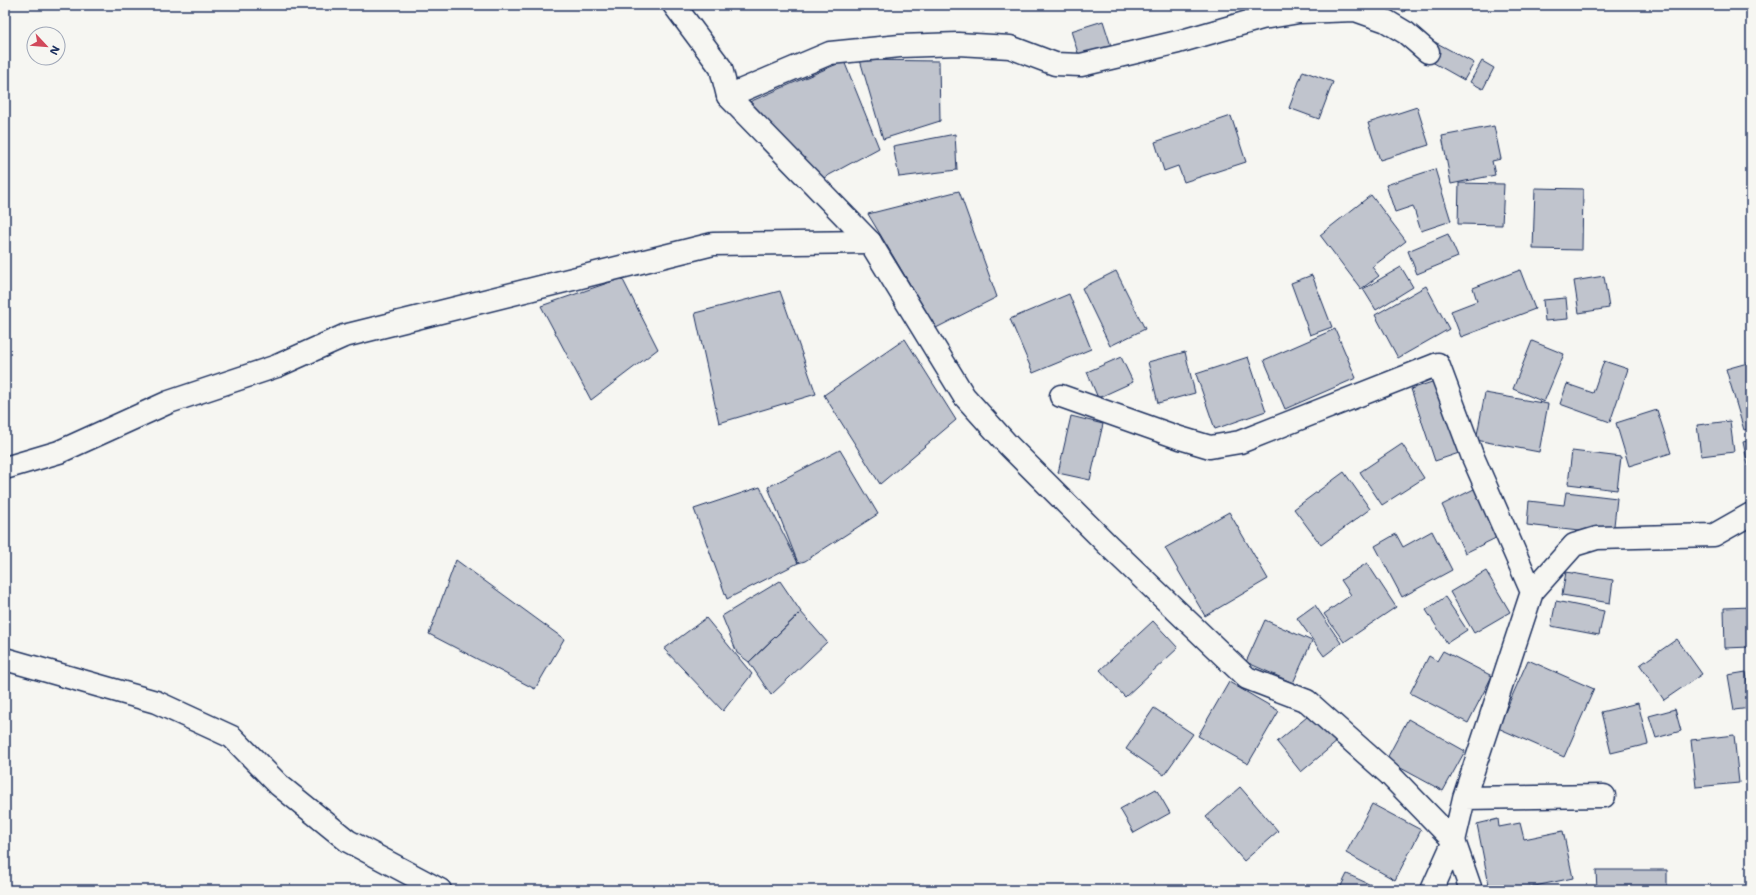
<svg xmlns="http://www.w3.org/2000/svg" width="1756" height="895" viewBox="0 0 1756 895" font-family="'Shantell Sans',sans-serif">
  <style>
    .building { fill: #c0c4cd; stroke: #1b2f5e }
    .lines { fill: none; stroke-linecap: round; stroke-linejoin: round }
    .minor-casing { stroke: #1b2f5e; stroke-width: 25 }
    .tertiary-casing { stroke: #1b2f5e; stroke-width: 25 }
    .minor { stroke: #f6f6f2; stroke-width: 22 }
    .tertiary { stroke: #f6f6f2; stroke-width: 22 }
  </style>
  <rect width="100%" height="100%" fill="#f6f6f2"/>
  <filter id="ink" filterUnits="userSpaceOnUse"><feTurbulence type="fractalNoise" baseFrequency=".025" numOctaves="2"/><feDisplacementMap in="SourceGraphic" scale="8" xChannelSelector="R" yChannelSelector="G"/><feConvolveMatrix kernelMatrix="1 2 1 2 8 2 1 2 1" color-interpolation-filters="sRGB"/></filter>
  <g filter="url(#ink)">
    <path class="building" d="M 1389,5 L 1408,5 L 1404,12 Z
      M 1103,21 L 1111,46 L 1079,56 L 1071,31 Z
      M 1435,42 L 1474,63 L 1464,80 L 1425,58 Z
      M 860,60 L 939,61 L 940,121 L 883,139 Z
      M 844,61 L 879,148 L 820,180 L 747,103 Z
      M 1482,61 L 1494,68 L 1483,89 L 1470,82 Z
      M 1303,71 L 1333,82 L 1319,119 L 1289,108 Z
      M 1417,107 L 1429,145 L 1380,160 L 1368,123 Z
      M 1231,116 L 1246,162 L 1184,182 L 1178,166 L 1164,171 L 1155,142 Z
      M 1494,126 L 1501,159 L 1492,161 L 1495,175 L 1451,184 L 1442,136 Z
      M 955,134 L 957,170 L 899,177 L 893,146 Z
      M 1435,169 L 1451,221 L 1421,231 L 1413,206 L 1395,212 L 1386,185 Z
      M 1459,183 L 1504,184 L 1502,225 L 1458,224 Z
      M 1535,188 L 1583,189 L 1582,250 L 1533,249 Z
      M 959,191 L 997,297 L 936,328 L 868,214 Z
      M 1371,195 L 1406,241 L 1372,267 L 1379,276 L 1361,289 L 1320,235 Z
      M 1448,234 L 1458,257 L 1417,274 L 1408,251 Z
      M 1401,267 L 1413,287 L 1376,310 L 1363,289 Z
      M 1520,270 L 1535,309 L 1461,337 L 1451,311 L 1477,301 L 1473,288 Z
      M 1116,271 L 1145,329 L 1110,346 L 1082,288 Z
      M 1312,275 L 1332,327 L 1310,335 L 1291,283 Z
      M 1604,276 L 1609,308 L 1579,313 L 1574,281 Z
      M 622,278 L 658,349 L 591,400 L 541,306 Z
      M 1426,286 L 1449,329 L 1398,358 L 1375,315 Z
      M 780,291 L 816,394 L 719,423 L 695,313 Z
      M 1069,294 L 1091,349 L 1033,373 L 1010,319 Z
      M 1566,298 L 1568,319 L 1545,321 L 1543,300 Z
      M 1335,329 L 1356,378 L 1285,409 L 1264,360 Z
      M 905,339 L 956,420 L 880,484 L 824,395 Z
      M 1532,341 L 1564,354 L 1544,402 L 1513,389 Z
      M 1185,352 L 1195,393 L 1158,403 L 1148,362 Z
      M 1121,357 L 1133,382 L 1098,398 L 1087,372 Z
      M 1248,357 L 1266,411 L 1215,429 L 1196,374 Z
      M 1604,361 L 1628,369 L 1610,422 L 1560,404 L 1567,384 L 1593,393 Z
      M 1751,362 L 1751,428 L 1744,430 L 1726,369 Z
      M 1435,381 L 1459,453 L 1435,461 L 1411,389 Z
      M 1485,393 L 1548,404 L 1539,452 L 1476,440 Z
      M 1657,410 L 1671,453 L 1629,466 L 1616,423 Z
      M 1071,416 L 1103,424 L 1090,480 L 1058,473 Z
      M 1730,421 L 1734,452 L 1701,456 L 1697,425 Z
      M 1751,440 L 1751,469 L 1749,470 L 1743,442 Z
      M 1402,444 L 1424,478 L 1382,505 L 1360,472 Z
      M 840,450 L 878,514 L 805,561 L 798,563 L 768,487 Z
      M 1572,451 L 1621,457 L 1617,490 L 1568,484 Z
      M 1344,472 L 1370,509 L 1321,545 L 1294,509 Z
      M 760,487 L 798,563 L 727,599 L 694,509 Z
      M 1478,487 L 1502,535 L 1465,553 L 1442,505 Z
      M 1566,492 L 1617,498 L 1613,535 L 1527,525 L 1529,501 L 1564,505 Z
      M 1229,512 L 1268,579 L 1205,616 L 1165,548 Z
      M 1432,531 L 1452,570 L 1402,597 L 1375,546 L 1396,534 L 1403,547 Z
      M 456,560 L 564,639 L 535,689 L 429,634 Z
      M 1367,563 L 1396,607 L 1344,642 L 1324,614 L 1351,595 L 1341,580 Z
      M 1486,571 L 1510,612 L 1474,633 L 1450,592 Z
      M 1566,572 L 1613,580 L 1610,603 L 1562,595 Z
      M 780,581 L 801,612 L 749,662 L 737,653 L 722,616 Z
      M 1445,597 L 1467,630 L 1447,643 L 1426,610 Z
      M 1556,601 L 1604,611 L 1599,635 L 1551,626 Z
      M 1315,605 L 1341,643 L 1324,656 L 1297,618 Z
      M 1751,607 L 1751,647 L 1725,648 L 1724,608 Z
      M 801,612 L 827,642 L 771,695 L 749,662 Z
      M 706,618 L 752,674 L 723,711 L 664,649 Z
      M 1265,620 L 1312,641 L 1293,683 L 1246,662 Z
      M 1153,621 L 1178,648 L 1125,697 L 1100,670 Z
      M 1677,639 L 1702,674 L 1664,700 L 1640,665 Z
      M 1443,651 L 1492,676 L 1468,723 L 1410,693 L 1429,656 L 1437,661 Z
      M 1528,660 L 1594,689 L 1564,757 L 1498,728 Z
      M 1746,672 L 1751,708 L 1734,710 L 1728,675 Z
      M 1229,682 L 1279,711 L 1248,764 L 1198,736 Z
      M 1638,703 L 1648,744 L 1611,753 L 1601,712 Z
      M 1154,708 L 1193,734 L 1164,775 L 1126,749 Z
      M 1675,709 L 1681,731 L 1656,738 L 1649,716 Z
      M 1313,712 L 1338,741 L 1301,772 L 1277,742 Z
      M 1408,719 L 1465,751 L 1443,791 L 1386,760 Z
      M 1734,735 L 1739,783 L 1696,787 L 1691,740 Z
      M 1240,787 L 1278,831 L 1244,861 L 1206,817 Z
      M 1156,789 L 1170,813 L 1134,833 L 1120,809 Z
      M 1372,804 L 1421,830 L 1395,880 L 1346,853 Z
      M 1498,819 L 1499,827 L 1520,823 L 1524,839 L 1563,831 L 1573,878 L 1516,890 L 1490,890 L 1477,824 Z
      M 1596,870 L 1667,870 L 1667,890 L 1597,890 Z
      M 1347,874 L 1382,890 L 1339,890 Z"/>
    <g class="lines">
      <defs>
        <path id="minor" d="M 728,96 L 830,53 L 900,46 L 958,44 L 1010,47 L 1055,64 L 1081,65 L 1178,42 L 1262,18 L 1299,12 L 1355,10 L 1386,21 L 1406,33 L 1428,52
          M 1061,396 L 1180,438 L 1210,447 L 1240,442 L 1438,364 L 1472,455 L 1532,592
          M 5,468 L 59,452 L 169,402 L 277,366 L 344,336 L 713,244 L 870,242
          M 5,659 L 156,702 L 232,737 L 279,785 L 348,841 L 440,890
          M 1464,798 L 1604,796
          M 1432,890 L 1454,841 L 1464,798 L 1532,592 L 1574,545 L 1597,538 L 1714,535 L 1751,514"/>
        <path id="tertiary" d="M 674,5 L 721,68 L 728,96 L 870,242 L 964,396 L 1009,446 L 1110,547 L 1247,678 L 1307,701 L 1390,775 L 1454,841 L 1471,890"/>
      </defs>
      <use href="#minor" class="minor-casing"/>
      <use href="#tertiary" class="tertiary-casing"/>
      <use href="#minor" class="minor"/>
      <use href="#tertiary" class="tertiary"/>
    </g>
  </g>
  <rect width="1756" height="895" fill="none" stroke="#f6f6f2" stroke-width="20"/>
  <rect x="10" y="10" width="1736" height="875" fill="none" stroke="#1b2f5e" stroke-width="1.5" filter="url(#ink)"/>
  <g transform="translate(46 46) rotate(116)"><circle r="19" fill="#f6f6f2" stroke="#9ea6b7"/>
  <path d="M0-3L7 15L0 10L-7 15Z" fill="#d1495b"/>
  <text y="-6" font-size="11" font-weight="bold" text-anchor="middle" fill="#1b2f5e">N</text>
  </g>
</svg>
